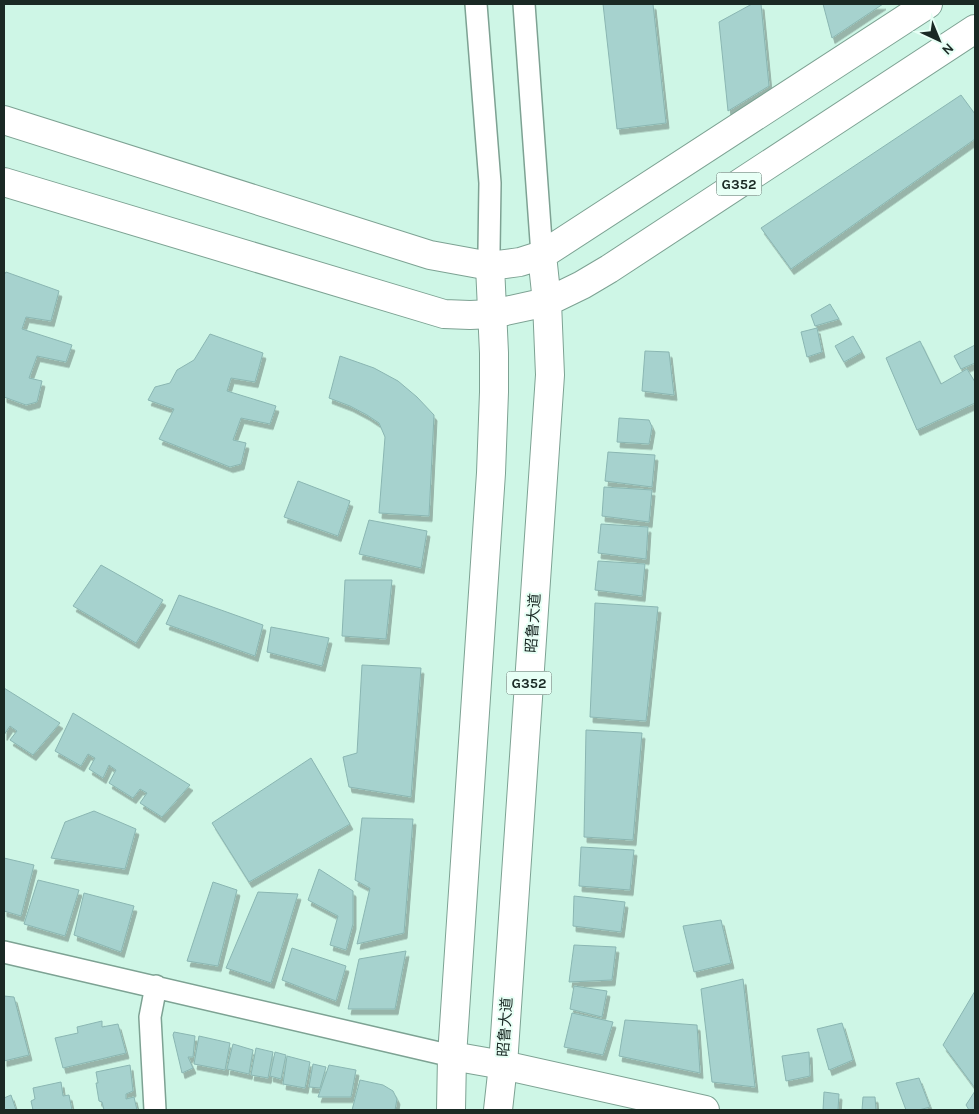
<svg xmlns="http://www.w3.org/2000/svg" width="979" height="1114" viewBox="0 0 979 1114" font-family="Karla,'Noto Sans SC',sans-serif">
  <style>
    .building { fill: #a6d2ce; stroke: #8ab6b2; filter: url(#shadow) }
    .lines { fill: none; stroke-linecap: round; stroke-linejoin: round }
    .minor-casing { stroke: #7da293; stroke-width: 24 }
    .major-casing { stroke: #7da293; stroke-width: 30 }
    .highway-casing { stroke: #7da293; stroke-width: 30 }
    .minor { stroke: #fff; stroke-width: 21 }
    .major { stroke: #fff; stroke-width: 28 }
    .highway { stroke: #fff; stroke-width: 28 }
    .labels { text-anchor: middle; stroke-width: 4; stroke-linejoin: round; paint-order: stroke }
    .shield { fill: #e7fff5; stroke: #586963; stroke-width: 1 }
    .shield-label { font-size: 14px; font-weight: bold; fill: #1a2924 }
    .street-label { font-size: 15px; fill: #1a2924; stroke: #e7fff5 }
  </style>
  <defs>
    <filter id="shadow"><feDropShadow dx="3" dy="5.5" stdDeviation="0" flood-color="#0004"/></filter>
  </defs>
  <rect width="100%" height="100%" fill="#cef6e6"/>
  <path class="building" d="M 603,4 L 653,4 L 666,123 L 617,129 Z
    M 752,4 L 761,4 L 769,86 L 728,111 L 719,22 Z
    M 823,4 L 883,4 L 832,38 Z
    M 961,95 L 975,114 L 975,139 L 791,269 L 761,228 Z
    M 6,272 L 59,291 L 51,321 L 26,317 L 22,329 L 72,345 L 66,362 L 37,356 L 29,378 L 42,381 L 37,402 L 26,405 L 4,397 L 4,275 Z
    M 830,304 L 839,319 L 815,326 L 811,315 Z
    M 817,328 L 822,352 L 807,357 L 801,332 Z
    M 210,334 L 263,353 L 255,382 L 231,378 L 227,391 L 276,406 L 270,424 L 241,418 L 233,440 L 246,443 L 241,464 L 230,467 L 159,439 L 174,409 L 148,400 L 155,387 L 170,383 L 177,370 L 194,360 Z
    M 853,336 L 862,352 L 844,362 L 835,346 Z
    M 920,341 L 941,384 L 967,369 L 975,382 L 975,403 L 917,430 L 886,358 Z
    M 975,345 L 975,363 L 961,369 L 954,356 Z
    M 645,351 L 669,352 L 674,395 L 642,391 Z
    M 340,356 L 374,368 L 398,381 L 417,397 L 434,415 L 429,516 L 379,513 L 385,437 L 379,423 L 367,415 L 350,406 L 329,398 Z
    M 619,418 L 649,420 L 652,427 L 649,444 L 617,442 Z
    M 608,452 L 655,455 L 652,487 L 605,481 Z
    M 298,481 L 350,501 L 338,536 L 284,517 Z
    M 604,487 L 652,490 L 649,522 L 602,516 Z
    M 369,520 L 427,531 L 421,568 L 359,554 Z
    M 601,524 L 648,527 L 646,559 L 598,553 Z
    M 598,561 L 645,564 L 642,596 L 595,590 Z
    M 101,565 L 163,600 L 136,643 L 73,606 Z
    M 345,580 L 392,580 L 386,639 L 342,636 Z
    M 179,595 L 263,625 L 255,656 L 166,624 Z
    M 595,603 L 658,607 L 646,721 L 590,717 Z
    M 271,627 L 329,638 L 322,666 L 267,652 Z
    M 362,665 L 421,668 L 411,797 L 349,787 L 343,757 L 357,753 Z
    M 4,688 L 60,723 L 33,755 L 10,740 L 17,731 L 10,726 L 4,735 Z
    M 73,713 L 190,785 L 162,817 L 140,803 L 147,793 L 140,789 L 133,798 L 109,783 L 116,770 L 109,765 L 103,778 L 89,769 L 95,758 L 88,754 L 81,766 L 55,751 Z
    M 586,730 L 642,733 L 633,840 L 584,837 Z
    M 311,758 L 350,824 L 249,882 L 212,823 Z
    M 94,811 L 136,829 L 125,869 L 51,858 L 65,822 Z
    M 362,818 L 413,819 L 404,933 L 357,944 L 370,888 L 355,880 Z
    M 581,847 L 634,850 L 630,890 L 579,886 Z
    M 4,858 L 34,865 L 21,916 L 4,911 Z
    M 319,869 L 353,891 L 353,924 L 346,950 L 330,945 L 338,916 L 308,900 Z
    M 38,880 L 79,890 L 65,936 L 24,924 Z
    M 213,882 L 237,890 L 218,966 L 187,961 Z
    M 258,892 L 298,894 L 271,983 L 226,968 Z
    M 84,893 L 134,906 L 121,952 L 74,935 Z
    M 574,896 L 625,902 L 621,932 L 573,926 Z
    M 721,920 L 731,963 L 694,972 L 683,926 Z
    M 574,945 L 616,947 L 612,980 L 569,982 Z
    M 292,948 L 346,966 L 336,1001 L 282,980 Z
    M 406,951 L 395,1009 L 348,1009 L 359,959 Z
    M 743,979 L 755,1087 L 712,1082 L 701,989 Z
    M 574,986 L 607,991 L 602,1017 L 570,1009 Z
    M 975,991 L 975,1088 L 943,1045 Z
    M 4,996 L 14,997 L 29,1055 L 4,1061 Z
    M 572,1013 L 613,1022 L 603,1055 L 564,1047 Z
    M 625,1020 L 697,1025 L 700,1073 L 619,1056 Z
    M 102,1021 L 102,1027 L 118,1024 L 126,1053 L 63,1068 L 55,1038 L 78,1033 L 77,1027 Z
    M 842,1023 L 853,1060 L 829,1070 L 817,1029 Z
    M 174,1032 L 195,1036 L 193,1057 L 188,1057 L 193,1068 L 182,1073 L 173,1035 Z
    M 199,1036 L 230,1043 L 225,1070 L 194,1064 Z
    M 233,1044 L 253,1050 L 249,1074 L 227,1069 Z
    M 256,1048 L 273,1052 L 268,1078 L 251,1075 Z
    M 275,1052 L 286,1055 L 281,1079 L 270,1076 Z
    M 809,1052 L 810,1076 L 786,1081 L 782,1056 Z
    M 287,1056 L 310,1062 L 305,1088 L 283,1084 Z
    M 313,1064 L 326,1067 L 320,1088 L 309,1087 Z
    M 130,1065 L 133,1091 L 126,1094 L 126,1099 L 134,1097 L 137,1110 L 104,1110 L 102,1102 L 99,1101 L 96,1083 L 98,1083 L 96,1072 Z
    M 329,1065 L 356,1070 L 351,1097 L 318,1097 Z
    M 919,1078 L 930,1107 L 919,1110 L 906,1110 L 896,1083 Z
    M 360,1080 L 383,1085 L 393,1091 L 397,1099 L 395,1110 L 352,1110 Z
    M 61,1082 L 63,1096 L 69,1095 L 72,1110 L 33,1110 L 31,1101 L 35,1099 L 33,1088 Z
    M 975,1091 L 975,1110 L 969,1110 L 966,1105 Z
    M 824,1092 L 839,1094 L 838,1110 L 823,1110 Z
    M 11,1095 L 16,1110 L 4,1110 L 4,1098 Z
    M 863,1097 L 875,1097 L 876,1110 L 862,1110 Z"/>
  <g class="lines">
    <defs>
      <path id="minor" d="M 476,4 L 490,183 L 489,250 L 490,266
        M 524,4 L 542,255
        M 4,952 L 452,1056
        M 155,1110 L 150,1017 L 156,986"/>
      <path id="major" d="M 4,120 L 430,255 L 490,266
        M 4,182 L 444,314 L 470,315 L 492,314
        M 452,1056 L 503,1065 L 705,1110"/>
      <path id="highway" d="M 492,314 L 547,302 L 582,285 L 609,269 L 975,29
        M 451,1110 L 452,1056 L 491,473 L 494,392 L 494,353 L 490,266 L 520,262 L 542,255 L 928,4
        M 498,1110 L 503,1065 L 550,375 L 547,302 L 542,255"/>
    </defs>
    <use href="#minor" class="minor-casing"/>
    <use href="#major" class="major-casing"/>
    <use href="#highway" class="highway-casing"/>
    <use href="#minor" class="minor"/>
    <use href="#major" class="major"/>
    <use href="#highway" class="highway"/>
  </g>
  <g class="labels">
    <g class="shield">
      <rect x="716.5" y="172.5" width="45" height="23" rx="4"/>
      <rect x="506.5" y="671.5" width="45" height="23" rx="4"/>
    </g>
    <g class="shield-label">
      <text x="739" y="189">G352</text>
      <text x="529" y="688">G352</text>
    </g>
    <g class="street-label">
      <text transform="translate(533 623) rotate(-86)" y="5">昭鲁大道</text>
      <text transform="translate(505 1027) rotate(-86)" y="5">昭鲁大道</text>
    </g>
  </g>
  <rect width="979" height="1114" fill="none" stroke="#1a2924" stroke-width="10"/>
  <g transform="translate(939 40) rotate(136)" stroke="#e7fff5" stroke-width="4" paint-order="stroke">
  <path d="M0-4L9 19L0 12L-9 19Z" fill="#1a2924"/>
  <text y="-8" font-size="14" font-weight="bold" text-anchor="middle" fill="#1a2924">N</text>
  </g>
</svg>
